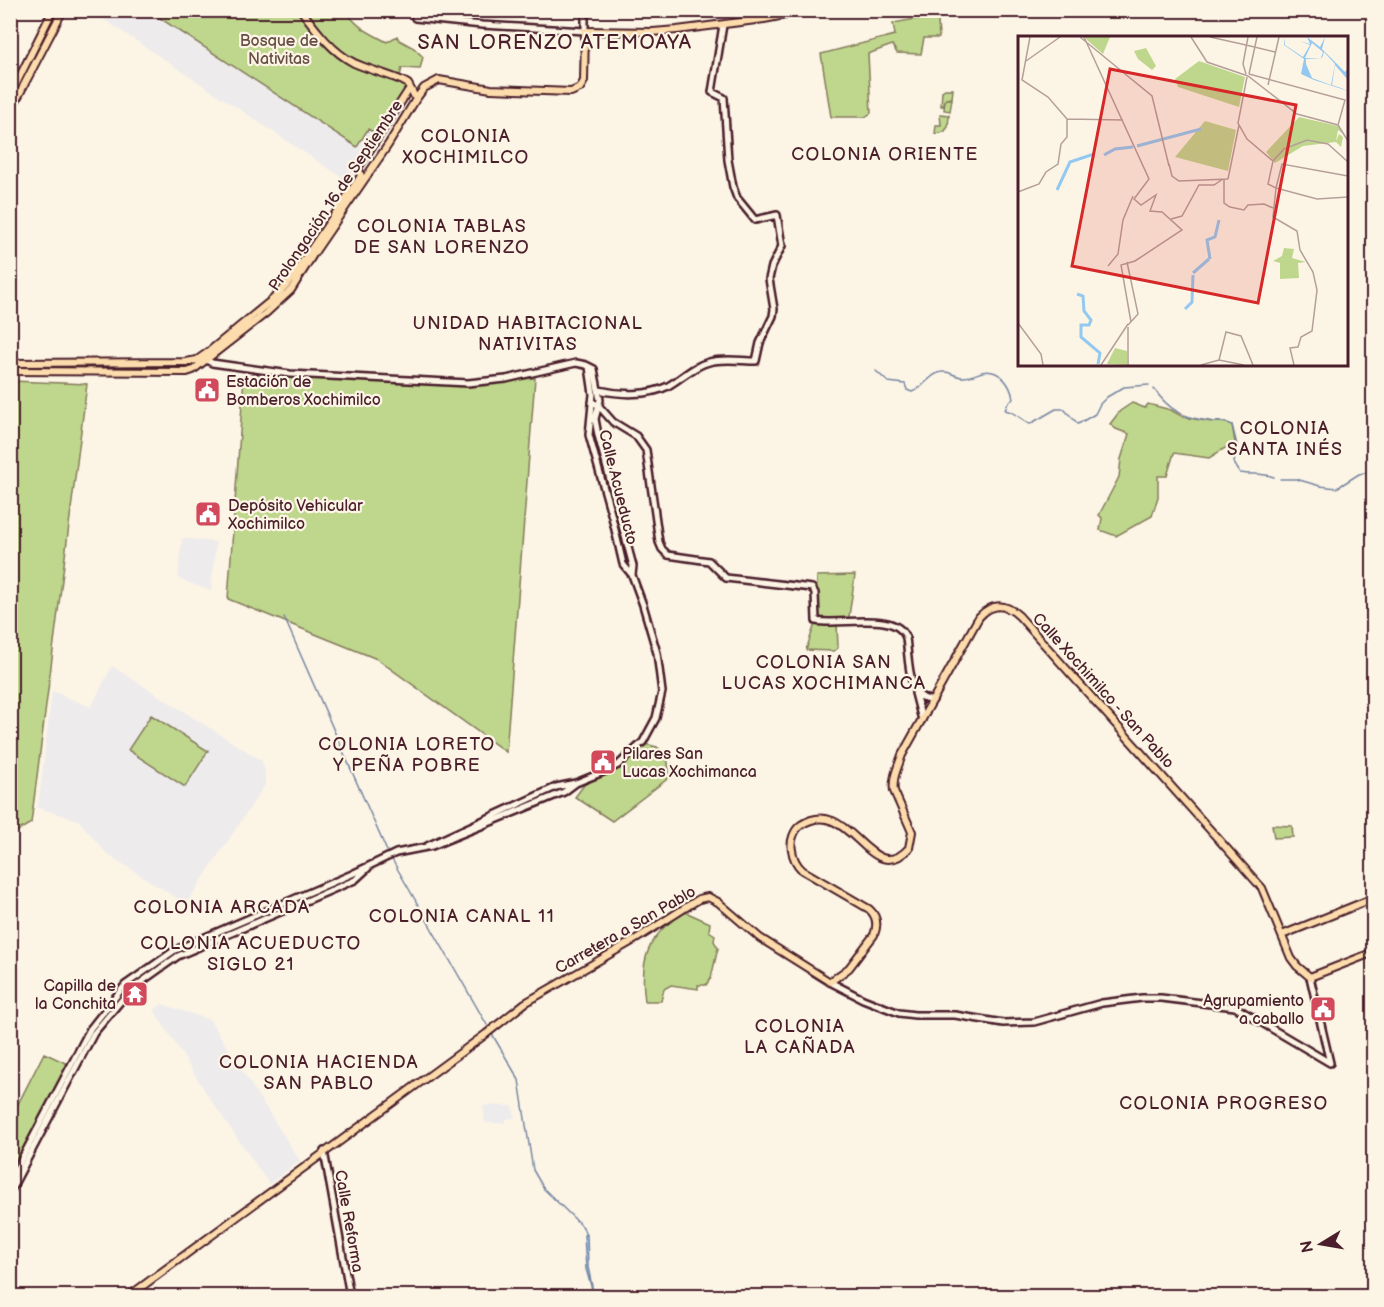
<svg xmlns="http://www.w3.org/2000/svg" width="1384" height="1307" viewBox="0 0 1384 1307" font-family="'Balsamiq Sans',sans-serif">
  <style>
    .built { fill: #eeebec }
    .green { fill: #bfd78d; stroke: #847b5c; stroke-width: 1.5 }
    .water { fill: #93c9f1; stroke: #7685a2; stroke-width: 1.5 }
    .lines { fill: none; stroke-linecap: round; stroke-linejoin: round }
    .stream { stroke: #7685a2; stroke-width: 1.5 }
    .minor-casing { stroke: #4a1f2b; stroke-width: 10 }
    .major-casing { stroke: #4a1f2b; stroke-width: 10 }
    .minor { stroke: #fcf5e5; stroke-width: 5 }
    .major { stroke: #fcdcac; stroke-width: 6 }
    .labels { text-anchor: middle; stroke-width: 4.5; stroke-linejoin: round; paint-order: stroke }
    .park-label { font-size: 16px; fill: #674d44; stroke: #fcf5e5 }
    .street-label { font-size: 16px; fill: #4a1f2b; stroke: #fcf5e5 }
    .poi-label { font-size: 16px; fill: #4a1f2b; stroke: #fcf5e5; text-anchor: start }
    .neighbourhood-label { font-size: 18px; letter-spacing: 1.5px; fill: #4a1f2b; stroke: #fcf5e5 }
    .quarter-label { font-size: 20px; letter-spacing: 1.5px; fill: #4a1f2b; stroke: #fcf5e5 }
    .inset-river { fill: none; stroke: #93c9f1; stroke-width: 3 }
    .inset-road { fill: none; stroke: #b59f9b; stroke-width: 1.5 }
    .view { fill: #d62828; fill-opacity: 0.15; stroke: #d62828; stroke-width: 3 }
    .inset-edge { fill: none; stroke: #4a1f2b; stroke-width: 3 }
  </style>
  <rect width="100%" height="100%" fill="#fcf5e5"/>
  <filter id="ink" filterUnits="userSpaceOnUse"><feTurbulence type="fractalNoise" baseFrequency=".0167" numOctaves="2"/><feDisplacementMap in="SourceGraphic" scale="12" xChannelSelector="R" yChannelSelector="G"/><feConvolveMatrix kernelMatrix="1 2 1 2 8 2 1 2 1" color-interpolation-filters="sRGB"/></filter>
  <g filter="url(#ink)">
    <path class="built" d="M 91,11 L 149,11 L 357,146 L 368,129 L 377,134 L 356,167 L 359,173 L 352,184 Z
      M 182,538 L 216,542 L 211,591 L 178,579 Z
      M 112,666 L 262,761 L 265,772 L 265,785 L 186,904 L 107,854 L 78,820 L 38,808 L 52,691 L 91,707 Z
      M 162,1004 L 210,1020 L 300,1161 L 269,1184 L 210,1099 L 154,1010 Z
      M 489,1105 L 513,1106 L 515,1118 L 506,1119 L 505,1123 L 485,1123 L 483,1106 Z"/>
    <path class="green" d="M 149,11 L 300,11 L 334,52 L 405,84 L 407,88 L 377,134 L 368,129 L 357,147 Z
      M 306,11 L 345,11 C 360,29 366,31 387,42 L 397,36 L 399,40 L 414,48 L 423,57 L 420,69 L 402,68 L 400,76 C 350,59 337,54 306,11 Z
      M 934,11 L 942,11 L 938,21 L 939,38 L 924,38 L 921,54 L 897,53 L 892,45 L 868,54 L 871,113 L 865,117 L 831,117 L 821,54 L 895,35 L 893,23 L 932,16 Z
      M 945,89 L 953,89 L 952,98 L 945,99 L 952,99 L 950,111 L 944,110 L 945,100 L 943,106 L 941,106 L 942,91 Z
      M 940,114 L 949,115 L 948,127 L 944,132 L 935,134 L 936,125 L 941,125 Z
      M 244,377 L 468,383 L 535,378 L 506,752 L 377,659 L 228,599 Z
      M 11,381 L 87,384 L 31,823 L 11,835 Z
      M 1132,403 L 1145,408 L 1148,404 L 1171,410 L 1183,417 L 1212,422 L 1225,422 L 1232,425 L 1235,442 L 1209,458 L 1174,453 L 1167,476 L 1158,476 L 1158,497 L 1152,516 L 1116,536 L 1100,530 L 1102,518 L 1099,515 L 1119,477 L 1121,459 L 1129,434 L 1116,429 L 1110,424 L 1120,411 Z
      M 598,438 L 630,561 L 630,570 L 625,563 L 612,504 L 592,441 Z
      M 855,575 L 848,623 L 837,623 L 838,648 L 834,651 L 806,650 L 816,621 L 817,576 Z
      M 151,715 L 208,751 L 185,787 L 128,750 Z
      M 645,744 L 657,747 L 667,756 L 670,777 L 612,821 L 575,797 L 587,781 L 623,765 Z
      M 1272,825 L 1292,826 L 1293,837 L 1274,838 Z
      M 683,911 L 710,923 L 709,931 L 715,935 L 714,941 L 718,948 L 711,978 L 706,985 L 698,985 L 698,989 L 671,985 L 664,989 L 661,1001 L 645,1001 C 639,958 648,937 683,911 Z
      M 44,1053 L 68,1064 L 11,1175 L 11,1118 Z"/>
    <path class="water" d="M 584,1235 L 587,1235 L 588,1267 L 594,1296 L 586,1269 Z"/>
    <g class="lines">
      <path class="stream" d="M 876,371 L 888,382 L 905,384 L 907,390 L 912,392 C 924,387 928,377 938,373 C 949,369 953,377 964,377 C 970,377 976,374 982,372 C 999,368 1011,384 1013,399 L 1008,403 L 1005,410 C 1016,412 1020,419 1030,424 L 1056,409 L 1064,409 L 1078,424 L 1095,414 L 1100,404 L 1107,397 L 1124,387 L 1149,385
        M 1154,389 C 1169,410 1183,418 1209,421 C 1217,423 1224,421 1232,425 L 1237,445 L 1234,463 L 1240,473 C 1252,475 1262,473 1274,477
        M 1280,479 L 1296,479 L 1320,486 L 1337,488 L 1359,474 L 1374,471
        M 284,617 L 386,849 L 487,1025
        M 492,1034 L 519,1080 L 533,1170 L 544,1189 L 583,1227 L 586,1236"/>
      <defs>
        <path id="minor" d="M 416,10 L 415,18 L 482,25 L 585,31 L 585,10
          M 203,358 L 212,363 L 290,374 L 468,383 L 506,379 L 576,363 L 586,365 L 594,369 L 600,400 L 595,419 L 598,435 L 633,566 L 632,575 L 643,605 L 657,653 L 662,692 L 656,718 L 643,742 L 618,765 L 608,770 L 576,783 L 556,787 L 427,846
          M 589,367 L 593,394 L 589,435 L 612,517 L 623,564 L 632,575
          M 599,390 C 620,395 649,396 668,386 C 682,378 693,366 709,362 C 723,358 741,361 756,361 L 760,343 L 773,316 L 774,309 L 769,279 L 772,266 L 782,246 L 777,215 L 755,220 L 737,198 L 733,187 L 728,160 L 724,98 L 712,92 L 723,25
          M 592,402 L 598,405 L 613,422 L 636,436 L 646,450 L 659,542 L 662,549 L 668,555 L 709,561 L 726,578 L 812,588 L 815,593 L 816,621 C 841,626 897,610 906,638 C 909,657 907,702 933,700
          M 915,693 L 922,720
          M 1310,977 L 1330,1063
          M 830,982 L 863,999 L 899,1013 L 915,1015 L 955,1015 L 1003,1023 L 1034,1022 L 1102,1003 L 1142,998 L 1161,998 L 1235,1007 L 1330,1063
          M 324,1151 L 350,1296
          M 10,1181 L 90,1029 L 125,985 L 175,950 L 352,874 L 396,853 L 432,846 L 564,792 L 576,783
          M 10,1192 L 94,1033 L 130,990 L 178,956 L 355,880 L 368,868"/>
        <path id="major" d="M 10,96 L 53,10
          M 416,99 L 424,88 L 439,80 L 491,89 L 571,92 L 580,88 L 584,81 L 585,31 L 653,32 L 677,30 L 764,19 L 785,15 L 790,10
          M 10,112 L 63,10
          M 10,363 L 186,362 L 197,360 L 207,353 L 273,299 L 286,286 L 361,176 L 358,168 L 410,88
          M 10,371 L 187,372 L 193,370 L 266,313 L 291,290 L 314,253 L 388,145 L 416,99 L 408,84 L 403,81 C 387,74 370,70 354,63 C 332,52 316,30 301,10
          M 1282,935 L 1374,898
          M 129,1296 L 486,1034 L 525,1003 L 636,939 L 699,899 L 708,897 L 718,902 L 760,938 L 830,982 L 849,968 L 874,935 C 878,925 877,916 869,909 L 802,870 C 797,865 793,858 792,850 C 790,841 794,830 801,825 C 850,793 870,891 909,848 L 912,832 L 894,791 C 892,778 898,767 902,755 L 979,617 C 992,603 1005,603 1019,616 L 1262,888 L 1291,958 L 1297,966 L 1310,977 L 1374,952"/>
      </defs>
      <use href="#minor" class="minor-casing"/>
      <use href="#major" class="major-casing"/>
      <use href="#minor" class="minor"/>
      <use href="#major" class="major"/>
    </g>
  </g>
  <defs>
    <symbol id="civic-square" viewBox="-11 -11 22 22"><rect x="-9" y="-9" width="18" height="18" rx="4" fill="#d1495b" stroke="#fcf5e5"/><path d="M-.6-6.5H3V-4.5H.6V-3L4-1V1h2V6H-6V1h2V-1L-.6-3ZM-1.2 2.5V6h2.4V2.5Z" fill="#fff"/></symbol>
    <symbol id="temple-square" viewBox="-11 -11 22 22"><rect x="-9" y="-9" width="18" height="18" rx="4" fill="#d1495b" stroke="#fcf5e5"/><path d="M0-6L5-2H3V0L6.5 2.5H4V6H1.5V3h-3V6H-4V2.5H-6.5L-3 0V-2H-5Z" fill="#fff"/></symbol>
  </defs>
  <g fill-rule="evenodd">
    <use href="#civic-square" x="192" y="375" width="30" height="30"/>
    <use href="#civic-square" x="193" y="499" width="30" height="30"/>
    <use href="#civic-square" x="588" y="747" width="30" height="30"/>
    <use href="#temple-square" x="120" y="979" width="30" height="30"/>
    <use href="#civic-square" x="1308" y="994" width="30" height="30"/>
  </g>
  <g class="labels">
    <g class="park-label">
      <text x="279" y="46">Bosque de<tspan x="279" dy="18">Nativitas</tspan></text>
    </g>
    <g class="street-label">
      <text transform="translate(335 195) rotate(-56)" y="6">Prolongación 16 de Septiembre</text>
      <text transform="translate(619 487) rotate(76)" y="6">Calle Acueducto</text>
      <text transform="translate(1104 690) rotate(48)" y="6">Calle Xochimilco - San Pablo</text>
      <text transform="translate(625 929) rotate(-30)" y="6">Carretera a San Pablo</text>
      <text transform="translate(350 1221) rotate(80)" y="6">Calle Reforma</text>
    </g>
    <g class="poi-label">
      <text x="226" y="387">Estación de<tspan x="226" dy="18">Bomberos Xochimilco</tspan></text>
      <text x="228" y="511">Depósito Vehicular<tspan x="228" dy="18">Xochimilco</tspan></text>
      <text x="622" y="759">Pilares San<tspan x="622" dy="18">Lucas Xochimanca</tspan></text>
      <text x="116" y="991" text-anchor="end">Capilla de<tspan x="116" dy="18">la Conchita</tspan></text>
      <text x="1304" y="1006" text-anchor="end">Agrupamiento<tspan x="1304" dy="18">a caballo</tspan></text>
    </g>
    <g class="neighbourhood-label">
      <text x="466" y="142">COLONIA<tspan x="466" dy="21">XOCHIMILCO</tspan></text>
      <text x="885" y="160">COLONIA ORIENTE</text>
      <text x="442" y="232">COLONIA TABLAS<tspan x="442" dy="21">DE SAN LORENZO</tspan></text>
      <text x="528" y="329">UNIDAD HABITACIONAL<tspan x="528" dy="21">NATIVITAS</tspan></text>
      <text x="1285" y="434">COLONIA<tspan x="1285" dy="21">SANTA INÉS</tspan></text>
      <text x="824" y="668">COLONIA SAN<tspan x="824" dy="21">LUCAS XOCHIMANCA</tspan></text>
      <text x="407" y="750">COLONIA LORETO<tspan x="407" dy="21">Y PEÑA POBRE</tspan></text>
      <text x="222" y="913">COLONIA ARCADA</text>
      <text x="462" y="922">COLONIA CANAL 11</text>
      <text x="251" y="949">COLONIA ACUEDUCTO<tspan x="251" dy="21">SIGLO 21</tspan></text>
      <text x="800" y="1032">COLONIA<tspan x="800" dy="21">LA CAÑADA</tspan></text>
      <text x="319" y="1068">COLONIA HACIENDA<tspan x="319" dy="21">SAN PABLO</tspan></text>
      <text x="1224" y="1109">COLONIA PROGRESO</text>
    </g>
    <g class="quarter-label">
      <text x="555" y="49">SAN LORENZO ATEMOAYA</text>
    </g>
  </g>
  <g transform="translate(1018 36)">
    <rect width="330" height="330" fill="#fcf5e5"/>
    <path d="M 67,1 L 92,1 L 85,18 L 69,4 ZM 128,12 L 138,30 L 134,34 L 120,23 L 116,15 ZM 181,25 L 227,41 L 221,71 L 160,51 L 157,43 ZM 281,81 L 320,90 L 325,98 L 320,94 L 318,105 L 321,98 L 325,101 L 323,111 L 318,106 L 285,110 L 257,127 L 248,116 ZM 187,85 L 218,94 L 210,135 L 157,121 ZM 266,212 L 276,213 L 274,222 L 288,226 L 280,227 L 281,242 L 262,243 L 262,227 L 255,225 L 264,220 ZM 97,312 L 109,315 L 109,329 L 89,328 Z" fill="#bfd78d"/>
    <path d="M 267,1 L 267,9 L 285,21 L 292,9 L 282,5 L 292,8 L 289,1 L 302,11 L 307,1 L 304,13 L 327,36 L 330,32 L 330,44 L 317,29 L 314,49 L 323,52 L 330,55 L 296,44 L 283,38 L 286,23 L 266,9 ZM 294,7 L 305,16 L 303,22 L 287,22 ZM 306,16 L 317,28 L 313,49 L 294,42 L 288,28 L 288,23 L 304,22 Z" fill="#93c9f1" fill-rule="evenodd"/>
    <path class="inset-river" d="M 119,110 L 183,93M 86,119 L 97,113 L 115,111M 39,154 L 52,126 L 76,118M 192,223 L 189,204 L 197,201 L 201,184M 175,237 L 191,223M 59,258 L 65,260 L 66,275 L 73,284 L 71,289 L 63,289 L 63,301 L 82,317 L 80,328M 167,273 L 174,266 L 175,239"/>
    <path class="inset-road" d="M 12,1 L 4,44 L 30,61 L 49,83M 62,1 L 134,60 L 151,130M 66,1 L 131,143 L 116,163 L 123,169 L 138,159 L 132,175 L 144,176 L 164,194 L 117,225 L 103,229 L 113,286M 173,1 L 189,26 L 230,40 L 279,78 L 320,89 L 330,105M 192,1 L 228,9M 228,9 L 257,16M 8,25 L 42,1M 228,38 L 225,28 L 230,1M 231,38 L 327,64 L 320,89M 231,38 L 239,1M 229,41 L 220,87 L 229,103 L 255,125M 250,49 L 261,1M 49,83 L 105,84M 151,128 L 154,140 L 161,145 L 210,143M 330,140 L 264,128 L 258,152 L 299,163 L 330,161M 210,143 L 221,89M 206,144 L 206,167 L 212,171 L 226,174 L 230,169 L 246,168 L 255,172M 0,156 L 21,148 L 28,136 L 40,128 L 43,108 L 49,101 L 49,83M 153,183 L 164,180 L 181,149 L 196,149 L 205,143M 109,226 L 120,278 L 110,289M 90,230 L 100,218 L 105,184 L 115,160M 0,287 L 23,318 L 25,329M 110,291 L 110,329M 201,324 L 208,296 L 223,300 L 235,329M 83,329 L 110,288M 183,329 L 201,324 L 226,329M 276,329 L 272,312 L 280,311 L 283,301 L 294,295 L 299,254 L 295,236 L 282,214 L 279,195 L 255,181 L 258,152 L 250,148 L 255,125 L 266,113 L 289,104 L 310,108 L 330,126"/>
    <path class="view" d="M 92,33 L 278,69 L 240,267 L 54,230 Z"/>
    <rect width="330" height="330" class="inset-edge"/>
  </g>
  <rect width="1384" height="1307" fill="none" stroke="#fcf5e5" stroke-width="36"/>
  <rect x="18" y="18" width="1348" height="1271" fill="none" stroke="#4a1f2b" stroke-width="2" filter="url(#ink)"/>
  <g transform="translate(1321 1244) rotate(259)" stroke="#fcf5e5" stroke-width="4.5" paint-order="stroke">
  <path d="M0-4.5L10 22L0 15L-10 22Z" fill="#4a1f2b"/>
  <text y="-9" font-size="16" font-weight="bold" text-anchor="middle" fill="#4a1f2b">N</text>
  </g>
</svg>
